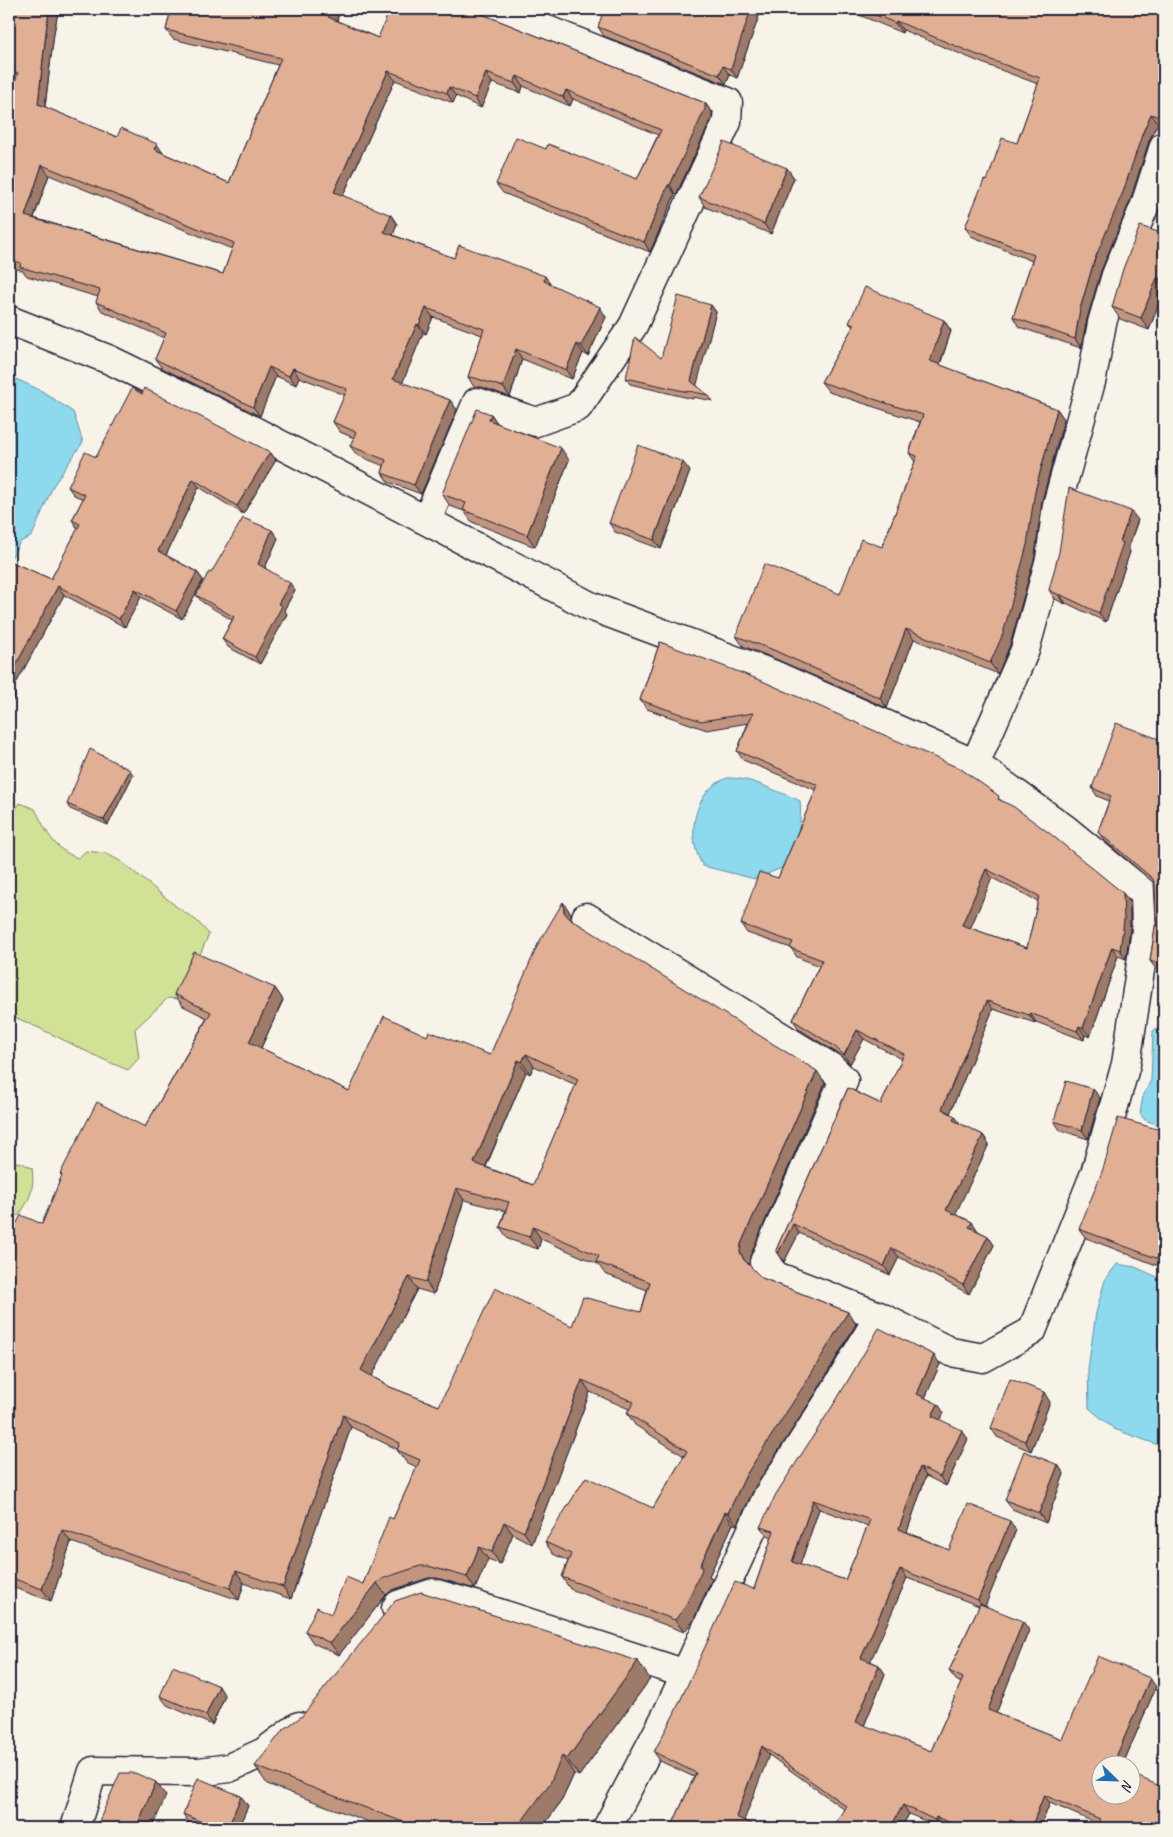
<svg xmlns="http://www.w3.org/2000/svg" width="1173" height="1837" viewBox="0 0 1173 1837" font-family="Caveat,sans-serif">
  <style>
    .green { fill: #d1e296; stroke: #7a8268 }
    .water { fill: #8dd9ed; stroke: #6290a6 }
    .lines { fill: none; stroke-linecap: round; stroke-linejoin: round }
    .street-casing { stroke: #22223b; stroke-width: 31 }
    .street { stroke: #f7f3e8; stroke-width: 28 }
    .wall { fill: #c2967e; stroke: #22223b; fill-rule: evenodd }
    .shaded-wall { fill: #9e7a67; stroke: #22223b }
    .building { fill: #e1af93; stroke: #22223b; fill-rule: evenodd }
  </style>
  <rect width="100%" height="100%" fill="#f7f3e8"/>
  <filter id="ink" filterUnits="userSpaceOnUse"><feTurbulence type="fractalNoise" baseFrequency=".02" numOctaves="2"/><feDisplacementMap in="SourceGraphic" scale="10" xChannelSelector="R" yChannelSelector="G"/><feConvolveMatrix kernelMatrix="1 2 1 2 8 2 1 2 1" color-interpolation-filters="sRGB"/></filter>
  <g filter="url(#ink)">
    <path class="green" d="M 20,803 L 35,809 C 47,832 53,849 78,858 L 86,851 L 105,853 L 122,862 L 177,907 L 197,921 L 209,934 L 188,982 L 179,999 L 168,998 L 135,1029 L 139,1058 L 128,1070 C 87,1054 50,1031 9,1015 L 9,821 Z
      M 9,1161 L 22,1163 L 32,1168 C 35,1187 30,1200 19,1215 L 9,1218 Z"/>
    <path class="water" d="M 9,377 L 16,379 L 42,391 L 73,412 L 83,442 L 53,486 L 32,536 L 20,542 L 9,562 Z
      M 727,778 C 745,778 758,783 774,790 C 783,794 791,796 800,801 C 803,829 794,842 784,867 L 755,879 L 703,866 C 688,842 691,805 713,786 C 717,782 723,780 727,778 Z
      M 1164,1022 L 1164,1127 L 1145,1120 L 1140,1114 L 1143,1096 L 1151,1080 L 1153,1031 Z
      M 1117,1264 L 1135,1267 L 1164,1280 L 1164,1447 L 1114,1429 L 1089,1408 L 1088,1369 L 1096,1313 L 1105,1280 Z"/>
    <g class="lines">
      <defs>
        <path id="street" d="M 9,320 L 110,360 L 233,420 L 590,606 L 772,674 L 975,764 L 1064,828 L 1145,894 L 1146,930 L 1126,1064 L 1095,1173 L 1032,1331 L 983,1358 L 951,1352 L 879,1316 L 830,1399 L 768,1495 L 666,1716 L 607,1828
          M 427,520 L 477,402 L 536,422 L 578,407 L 633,326 L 727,122 L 728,102 L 494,9
          M 975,764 L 1025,650 L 1050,559 L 1057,505 L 1092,378 L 1102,323 L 1116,275 L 1145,205 L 1164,146
          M 586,917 L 832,1068 L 844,1080 L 764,1262 L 776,1276 L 879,1316
          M 396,1608 L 398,1605 L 433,1593 L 468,1603 L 686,1674
          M 75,1828 L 93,1771 L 199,1772 L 229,1768 L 264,1752 L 299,1726"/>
      </defs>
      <use href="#street" class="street-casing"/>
      <use href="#street" class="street"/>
    </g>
    <path class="wall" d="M 9,9 L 58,12 L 54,33 L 45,107 L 117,137 L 163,153 L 229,183 L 278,65 L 173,39 L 166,30 L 170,14 L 113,9 L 340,9 L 337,21 L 378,38 L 479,9 L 479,12 L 482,14 L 705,103 L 712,112 L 712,118 L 676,195 L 675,194 L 650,252 L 503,193 L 496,184 L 546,149 L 637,179 L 658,135 L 573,99 L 570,106 L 523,86 L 521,93 L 492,83 L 481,108 L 456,96 L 453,103 L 395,80 L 343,196 L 397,224 L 393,235 L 454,258 L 551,284 L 606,317 L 588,356 L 583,353 L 572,379 L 522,359 L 510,397 L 482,387 L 474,387 L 468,377 L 482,335 L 433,317 L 426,334 L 423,333 L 402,383 L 450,400 L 457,410 L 421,494 L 388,482 L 382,473 L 384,466 L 357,455 L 350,446 L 354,438 L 340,432 L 333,422 L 345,395 L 299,377 L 296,385 L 276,376 L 260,416 L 162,368 L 155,359 L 164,338 L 102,311 L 96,302 L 98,297 L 27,276 L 23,271 L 9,266 L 9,100 L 16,80 L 9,77 ZM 49,175 L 232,249 L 223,274 L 34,218 Z
      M 845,9 L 1164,9 L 1164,126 L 1158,123 L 1149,141 L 1130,201 L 1101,271 L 1087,319 L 1081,348 L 1019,327 L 1013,317 L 1032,261 L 971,236 L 965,227 L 987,181 L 1017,143 L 1038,84 L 982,63 L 903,30 L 902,33 Z
      M 755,10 L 759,16 L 737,78 L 730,75 L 726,84 L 604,36 L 598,27 Z
      M 787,168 L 794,178 L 771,234 L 705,207 L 699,197 Z
      M 1164,234 L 1164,290 L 1149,330 L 1120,319 L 1112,307 Z
      M 711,305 L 716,312 L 696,385 L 708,395 L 713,401 L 693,397 L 693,399 L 630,384 L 626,378 L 661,358 Z
      M 944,320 L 951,331 L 940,365 L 1057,409 L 1064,419 L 1042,501 L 1035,556 L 1010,645 L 998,674 L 914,639 L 887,708 L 778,660 L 743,646 L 736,636 L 840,594 L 882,547 L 915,462 L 909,453 L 920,422 L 829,392 L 821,382 L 853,327 L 849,323 Z
      M 142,394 L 270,452 L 276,460 L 243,514 L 199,487 L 166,555 L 197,572 L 203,580 L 182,619 L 141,597 L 125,627 L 64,595 L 12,691 L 15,696 L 9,709 L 9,561 L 51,579 L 78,529 L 72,520 L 83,499 L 74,495 L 68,487 L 96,457 Z
      M 491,414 L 497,423 L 569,460 L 535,547 L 472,522 L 464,511 L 450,506 L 442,494 Z
      M 690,471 L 661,549 L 615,532 L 609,523 Z
      M 1138,520 L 1128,548 L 1130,552 L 1106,622 L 1066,603 L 1065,604 L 1055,599 L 1049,590 Z
      M 278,538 L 265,568 L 295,590 L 284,610 L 287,614 L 260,664 L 228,647 L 222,639 L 232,620 L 202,602 L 196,595 L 211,573 Z
      M 660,642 L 1002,801 L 1130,902 L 1130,929 L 1126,959 L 1118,956 L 1090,1037 L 1085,1035 L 1084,1040 L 1036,1022 L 1035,1023 L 993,1009 L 950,1113 L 960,1124 L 983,1135 L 989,1144 L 955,1214 L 972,1222 L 978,1231 L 988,1236 L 994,1245 L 969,1294 L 899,1257 L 890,1275 L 799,1233 L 784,1262 L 776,1250 L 848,1088 L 881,1104 L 902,1059 L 864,1039 L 850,1064 L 840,1055 L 799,1029 L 793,1020 L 819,966 L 797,957 L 791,948 L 747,933 L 741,924 L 778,878 L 816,790 L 743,760 L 737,751 L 748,723 L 707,730 L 647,709 L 640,700 ZM 992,878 L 1038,901 L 1027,948 L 970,928 Z
      M 1164,741 L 1164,972 L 1156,969 L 1150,961 L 1156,921 L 1154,883 L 1104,840 L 1098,832 L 1109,801 L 1097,796 L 1092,788 Z
      M 133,775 L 108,825 L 70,809 L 67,804 Z
      M 563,902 L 571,914 L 572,920 L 825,1083 L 750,1256 L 749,1264 L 750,1266 L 762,1278 L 848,1312 L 856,1324 L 817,1391 L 755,1487 L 737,1525 L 733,1524 L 709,1576 L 712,1579 L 694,1619 L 684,1632 L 570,1589 L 562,1577 L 568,1561 L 553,1554 L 545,1542 L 653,1508 L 684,1456 L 635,1425 L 627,1413 L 629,1409 L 590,1392 L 532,1544 L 513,1534 L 500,1564 L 488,1559 L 475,1589 L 437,1578 L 428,1578 L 392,1590 L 386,1595 L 339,1655 L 313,1643 L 305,1631 L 331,1614 L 363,1584 L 417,1467 L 406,1462 L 397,1450 L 397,1449 L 351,1427 L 291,1599 L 244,1583 L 239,1600 L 71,1542 L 51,1601 L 9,1586 L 9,1219 L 17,1223 L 42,1224 L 62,1176 L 60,1174 L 145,1127 L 207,1018 L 183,1006 L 174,994 L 275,988 L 283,1000 L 261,1048 L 349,1091 L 427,1036 L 490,1055 ZM 534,1066 L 576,1085 L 533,1185 L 486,1167 L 526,1072 L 530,1074 ZM 464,1200 L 505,1211 L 500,1227 L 508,1239 L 538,1249 L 541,1239 L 598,1264 L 605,1274 L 647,1290 L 641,1312 L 572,1326 L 439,1406 L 390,1387 L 372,1376 L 417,1289 L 434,1294 Z
      M 1093,1089 L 1100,1098 L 1088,1139 L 1060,1130 L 1054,1121 Z
      M 1164,1131 L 1164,1268 L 1086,1238 L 1079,1229 Z
      M 940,1364 L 925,1398 L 944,1413 L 940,1420 L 968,1439 L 946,1486 L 926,1476 L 907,1532 L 949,1550 L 1016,1530 L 985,1606 L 1029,1630 L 996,1713 L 1062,1739 L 1156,1687 L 1123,1764 L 1100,1764 L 1130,1794 L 1098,1824 L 1050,1803 L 1040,1828 L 949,1828 L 943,1825 L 941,1828 L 909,1814 L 901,1828 L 833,1828 L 844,1809 L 769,1755 L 671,1828 L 694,1777 L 660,1761 L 654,1752 L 754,1589 L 772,1537 L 767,1535 L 760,1527 ZM 819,1509 L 868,1526 L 845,1580 L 800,1565 ZM 907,1578 L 979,1606 L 949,1671 L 956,1680 L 961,1683 L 931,1751 L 864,1726 L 885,1674 L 879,1665 L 870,1661 Z
      M 1050,1402 L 1031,1451 L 997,1437 L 991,1428 Z
      M 1058,1465 L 1064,1474 L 1046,1523 L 1012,1509 L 1005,1500 Z
      M 650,1679 L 579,1776 L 574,1774 L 562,1800 L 542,1828 L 385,1828 L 267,1784 L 255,1766 Z
      M 160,1696 L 225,1696 L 212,1725 L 167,1705 Z
      M 241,1796 L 248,1806 L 238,1828 L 201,1828 L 189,1823 L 183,1814 Z"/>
    <path class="shaded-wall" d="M 50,9 L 55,9 L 58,12 L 54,33 L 44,114 L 38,104 L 47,23 Z
      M 331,9 L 340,9 L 335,27 L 328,17 Z
      M 750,9 L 756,9 L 755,10 L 759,16 L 737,78 L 731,69 Z
      M 896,21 L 903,30 L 902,33 L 895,23 Z
      M 723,66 L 730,75 L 726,84 L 719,75 Z
      M 388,71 L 395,80 L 340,202 L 334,192 Z
      M 486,73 L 492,83 L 481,108 L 475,98 Z
      M 517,76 L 523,86 L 521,93 L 514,83 Z
      M 449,87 L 456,96 L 453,103 L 447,93 Z
      M 566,90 L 573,99 L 570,106 L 563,97 Z
      M 705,103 L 712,112 L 712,118 L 676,195 L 670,185 Z
      M 1151,114 L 1158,123 L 1149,141 L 1130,201 L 1101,271 L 1087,319 L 1081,348 L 1075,339 L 1080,309 L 1094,261 L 1143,132 Z
      M 157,144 L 163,153 L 154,149 Z
      M 42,165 L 49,175 L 31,225 L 25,216 Z
      M 787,168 L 794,178 L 771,234 L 764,224 Z
      M 668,185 L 675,194 L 650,252 L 644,242 Z
      M 391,215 L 397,224 L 391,241 L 384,232 Z
      M 545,276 L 552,286 L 544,281 Z
      M 1157,278 L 1164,289 L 1164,290 L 1149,330 L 1141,318 Z
      M 711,305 L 716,312 L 696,388 L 691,381 Z
      M 600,307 L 606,317 L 588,356 L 581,346 Z
      M 426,308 L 433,317 L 426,334 L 419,325 Z
      M 944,320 L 951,331 L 937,372 L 930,361 Z
      M 417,324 L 423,333 L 400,389 L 393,379 Z
      M 577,344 L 583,353 L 572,379 L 566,370 Z
      M 516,349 L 522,359 L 510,397 L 503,387 Z
      M 269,367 L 276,376 L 260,416 L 253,407 Z
      M 293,368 L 299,377 L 296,385 L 289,376 Z
      M 450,400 L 457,410 L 421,494 L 414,485 Z
      M 1057,409 L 1064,419 L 1042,501 L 1035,556 L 1010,645 L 998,674 L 990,663 L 1035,491 Z
      M 491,414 L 499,426 L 489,420 Z
      M 561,448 L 569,460 L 535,547 L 527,535 Z
      M 270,452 L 276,460 L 243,514 L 237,506 Z
      M 683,462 L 690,471 L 661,549 L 654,540 Z
      M 193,479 L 199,487 L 164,559 L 158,551 Z
      M 1131,511 L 1138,520 L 1128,548 L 1130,552 L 1106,622 L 1099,613 L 1120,542 Z
      M 272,530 L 278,538 L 263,572 L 258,564 Z
      M 197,572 L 203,580 L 182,619 L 176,611 Z
      M 290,583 L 295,590 L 284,610 L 287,614 L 260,664 L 255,657 L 278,604 Z
      M 58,586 L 64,595 L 12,691 L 15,696 L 9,709 L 9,678 Z
      M 135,589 L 141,597 L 125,627 L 119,619 Z
      M 1059,594 L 1066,603 L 1065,604 L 1059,595 Z
      M 906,629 L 914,639 L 887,708 L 880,698 Z
      M 130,770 L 133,775 L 108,825 L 104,820 Z
      M 986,869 L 992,878 L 968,934 L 962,925 Z
      M 1123,893 L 1130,902 L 1130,929 L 1126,959 L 1120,950 Z
      M 563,902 L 571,914 L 572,924 L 564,912 Z
      M 1112,947 L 1118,956 L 1090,1037 L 1083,1028 Z
      M 275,988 L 283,1000 L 258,1054 L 249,1042 Z
      M 987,1001 L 993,1009 L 948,1118 L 942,1109 Z
      M 1030,1013 L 1036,1022 L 1035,1023 L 1029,1015 Z
      M 1079,1026 L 1085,1035 L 1084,1040 L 1077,1031 Z
      M 857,1030 L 864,1039 L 850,1064 L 844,1055 Z
      M 526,1054 L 534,1066 L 530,1074 L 522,1062 Z
      M 518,1060 L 526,1072 L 482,1175 L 474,1163 Z
      M 817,1071 L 825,1083 L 750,1256 L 749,1264 L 752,1272 L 744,1260 L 740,1252 L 741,1244 Z
      M 1093,1089 L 1100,1098 L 1088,1139 L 1082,1130 Z
      M 955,1116 L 961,1125 L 953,1120 Z
      M 983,1135 L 989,1144 L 953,1219 L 946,1210 Z
      M 456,1188 L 464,1200 L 434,1294 L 426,1282 Z
      M 972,1222 L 978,1231 L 976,1236 L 969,1227 Z
      M 793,1224 L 799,1233 L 784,1262 L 778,1253 Z
      M 533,1227 L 541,1239 L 538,1249 L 529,1237 Z
      M 988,1236 L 994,1245 L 969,1294 L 963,1285 Z
      M 892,1248 L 899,1257 L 890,1275 L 884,1266 Z
      M 409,1277 L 417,1289 L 369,1382 L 361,1370 Z
      M 848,1312 L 856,1324 L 817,1391 L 755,1487 L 737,1525 L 728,1513 L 746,1475 Z
      M 934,1355 L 940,1364 L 923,1403 L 917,1394 Z
      M 582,1380 L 590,1392 L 532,1544 L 524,1532 Z
      M 1044,1392 L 1050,1402 L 1031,1451 L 1025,1441 Z
      M 938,1404 L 944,1413 L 938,1425 L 932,1416 Z
      M 343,1415 L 351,1427 L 291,1599 L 283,1587 Z
      M 962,1430 L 968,1439 L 946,1486 L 940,1477 Z
      M 1058,1465 L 1064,1474 L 1046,1523 L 1039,1513 Z
      M 920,1467 L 926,1476 L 905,1538 L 899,1529 Z
      M 813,1500 L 819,1509 L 798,1571 L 792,1562 Z
      M 725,1512 L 733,1524 L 709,1576 L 712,1579 L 694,1619 L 684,1632 L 675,1620 Z
      M 1010,1521 L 1016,1530 L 984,1609 L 978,1600 Z
      M 504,1522 L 513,1534 L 500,1564 L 492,1552 Z
      M 62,1530 L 71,1542 L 51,1601 L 42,1589 Z
      M 479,1547 L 488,1559 L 475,1589 L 467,1577 Z
      M 900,1569 L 907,1578 L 868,1667 L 861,1658 Z
      M 236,1571 L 244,1583 L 239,1600 L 230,1588 Z
      M 377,1583 L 386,1595 L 339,1655 L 330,1643 Z
      M 1023,1621 L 1029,1630 L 994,1719 L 988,1710 Z
      M 638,1661 L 650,1679 L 579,1776 L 567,1759 Z
      M 879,1665 L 885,1674 L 862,1731 L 856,1722 Z
      M 1150,1678 L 1156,1687 L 1123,1764 L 1113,1764 Z
      M 219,1686 L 225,1696 L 212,1725 L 206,1715 Z
      M 762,1746 L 769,1755 L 742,1826 L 736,1817 Z
      M 562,1756 L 574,1774 L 562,1800 L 542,1828 L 517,1828 Z
      M 156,1782 L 166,1796 L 152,1828 L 136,1828 Z
      M 1044,1795 L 1050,1803 L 1040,1828 L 1031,1828 Z
      M 241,1796 L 248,1806 L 238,1828 L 228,1828 Z
      M 903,1805 L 909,1814 L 901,1828 L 890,1828 Z
      M 936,1817 L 943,1825 L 941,1828 L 935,1820 Z
      M 1010,1820 L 1015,1828 L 1006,1828 Z"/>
    <path class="building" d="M 9,9 L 50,9 L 47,23 L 38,104 L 117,137 L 121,128 L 157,144 L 154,149 L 229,183 L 281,58 L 166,30 L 171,9 L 331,9 L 328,17 L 378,38 L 390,9 L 475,9 L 482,14 L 705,103 L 705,109 L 670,185 L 668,185 L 644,242 L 496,184 L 516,137 L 546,149 L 548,144 L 637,179 L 661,130 L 566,90 L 563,97 L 517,76 L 514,83 L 486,73 L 475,98 L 449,87 L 447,93 L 388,71 L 334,192 L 391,215 L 384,232 L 454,258 L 459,245 L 545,276 L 544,281 L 600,307 L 581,346 L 577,344 L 566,370 L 516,349 L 503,387 L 475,378 L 468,377 L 484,329 L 426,308 L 419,325 L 417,324 L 393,379 L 450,400 L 414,485 L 382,473 L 386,460 L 350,446 L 356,432 L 333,422 L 347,389 L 293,368 L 289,376 L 269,367 L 253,407 L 155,359 L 166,333 L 96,302 L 100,290 L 20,267 L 21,263 L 9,259 L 9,100 L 18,73 L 9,70 ZM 42,165 L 234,243 L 223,274 L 25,216 Z
      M 604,9 L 751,9 L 731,69 L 723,66 L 719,75 L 598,27 Z
      M 861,9 L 1164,9 L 1164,119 L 1151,114 L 1143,132 L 1123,192 L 1094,261 L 1080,309 L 1075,339 L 1013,317 L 1034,255 L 965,227 L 984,180 L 987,181 L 1002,138 L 1017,143 L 1040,78 L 975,54 L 896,21 L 895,23 Z
      M 724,142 L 787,168 L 764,224 L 699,197 Z
      M 1140,226 L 1164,234 L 1164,280 L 1157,278 L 1141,318 L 1112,307 L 1123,269 Z
      M 865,287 L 944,320 L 930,361 L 1057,409 L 1035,491 L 1027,545 L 1003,634 L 990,663 L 906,629 L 880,698 L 771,649 L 736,636 L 764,564 L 840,594 L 861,539 L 882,547 L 917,456 L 909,453 L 923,415 L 821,382 L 854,325 L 849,323 Z
      M 678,296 L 711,305 L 691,381 L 708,395 L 689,391 L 688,392 L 626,378 L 635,337 L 661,358 Z
      M 132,388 L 142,394 L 144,388 L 270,452 L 237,506 L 193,479 L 158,551 L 197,572 L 176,611 L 135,589 L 119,619 L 58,586 L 9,678 L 9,561 L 51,579 L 80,524 L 72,520 L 85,495 L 68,487 L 85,452 L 96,457 Z
      M 477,409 L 491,414 L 489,420 L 561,448 L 527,535 L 463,510 L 466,503 L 442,494 Z
      M 638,445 L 683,462 L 654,540 L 609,523 Z
      M 1069,488 L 1131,511 L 1120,542 L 1123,543 L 1099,613 L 1059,594 L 1059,595 L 1049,590 L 1059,552 Z
      M 243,518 L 272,530 L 258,564 L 290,583 L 278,604 L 282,606 L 255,657 L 222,639 L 234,617 L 196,595 L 209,572 L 211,573 Z
      M 660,642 L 760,680 L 961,769 L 999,796 L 998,799 L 1014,807 L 1048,832 L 1123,893 L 1124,920 L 1120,950 L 1112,947 L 1083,1028 L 1079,1026 L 1077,1031 L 1030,1013 L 1029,1015 L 987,1001 L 942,1109 L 955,1116 L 953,1120 L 983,1135 L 946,1210 L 972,1222 L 969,1227 L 988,1236 L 963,1285 L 892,1248 L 884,1266 L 793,1224 L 778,1253 L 776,1250 L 848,1088 L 881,1104 L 904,1054 L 857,1030 L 844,1055 L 834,1046 L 793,1020 L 822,960 L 790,948 L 793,942 L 741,924 L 759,872 L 778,878 L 818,785 L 737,751 L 753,713 L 701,721 L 640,700 ZM 986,869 L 1039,896 L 1027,948 L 962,925 Z
      M 1116,723 L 1164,741 L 1164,966 L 1150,961 L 1156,921 L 1155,885 L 1153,879 L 1098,832 L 1111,796 L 1092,788 Z
      M 90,749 L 130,770 L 104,820 L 67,804 Z
      M 563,902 L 564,912 L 569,918 L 817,1071 L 741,1244 L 740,1252 L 744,1260 L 762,1278 L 848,1312 L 808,1379 L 746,1475 L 728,1513 L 725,1512 L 700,1566 L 703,1567 L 685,1607 L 675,1620 L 562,1577 L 571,1554 L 545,1542 L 586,1477 L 653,1508 L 687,1451 L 627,1413 L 634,1402 L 582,1380 L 524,1532 L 504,1522 L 492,1552 L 479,1547 L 467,1577 L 428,1566 L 420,1566 L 384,1578 L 377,1583 L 330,1643 L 305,1631 L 317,1607 L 331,1614 L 346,1577 L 363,1584 L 389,1517 L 393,1519 L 420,1460 L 397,1450 L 400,1443 L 343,1415 L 283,1587 L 236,1571 L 230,1588 L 62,1530 L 42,1589 L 9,1577 L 9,1219 L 17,1223 L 21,1215 L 42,1224 L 62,1175 L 60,1174 L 97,1102 L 145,1127 L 211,1012 L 174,994 L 194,952 L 275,988 L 249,1042 L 349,1091 L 384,1016 L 427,1036 L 429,1031 L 490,1055 L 538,944 ZM 526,1054 L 578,1079 L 533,1185 L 474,1163 L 518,1060 L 522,1062 ZM 456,1188 L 509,1202 L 500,1227 L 529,1237 L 533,1227 L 599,1256 L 596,1262 L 650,1282 L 641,1312 L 583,1297 L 572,1326 L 495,1288 L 439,1406 L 390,1387 L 361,1370 L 409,1277 L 426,1282 Z
      M 1066,1081 L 1093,1089 L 1082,1130 L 1054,1121 Z
      M 1118,1118 L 1164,1131 L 1164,1261 L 1079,1229 L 1103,1169 Z
      M 879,1328 L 934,1355 L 917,1394 L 938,1404 L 932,1416 L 962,1430 L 940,1477 L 920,1467 L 899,1529 L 949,1550 L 968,1504 L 1010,1521 L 978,1600 L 900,1569 L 861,1658 L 879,1665 L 856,1722 L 931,1751 L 963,1678 L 949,1671 L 980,1604 L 1023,1621 L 988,1710 L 1062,1739 L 1098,1656 L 1150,1678 L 1113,1764 L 1100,1764 L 1100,1794 L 1130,1794 L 1130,1773 L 1164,1788 L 1164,1828 L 1096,1828 L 1100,1819 L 1044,1795 L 1031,1828 L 1010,1820 L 1006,1828 L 971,1828 L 966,1826 L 966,1828 L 964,1828 L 936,1817 L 935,1820 L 903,1805 L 890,1828 L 833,1828 L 846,1806 L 762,1746 L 736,1817 L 761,1828 L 671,1828 L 696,1773 L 654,1752 L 674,1714 L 735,1582 L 754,1589 L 774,1531 L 760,1527 L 776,1494 L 837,1399 ZM 813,1500 L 870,1520 L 845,1580 L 792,1562 Z
      M 1010,1379 L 1044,1392 L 1025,1441 L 991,1428 Z
      M 1024,1451 L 1058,1465 L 1039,1513 L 1005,1500 Z
      M 421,1592 L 638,1661 L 567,1759 L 562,1756 L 550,1783 L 517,1828 L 419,1828 L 255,1766 L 283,1730 L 302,1716 L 395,1601 Z
      M 173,1666 L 219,1686 L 206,1715 L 160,1696 Z
      M 120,1773 L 135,1773 L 156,1782 L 136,1828 L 96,1828 Z
      M 198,1778 L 241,1796 L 228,1828 L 216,1828 L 183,1814 Z"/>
  </g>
  <rect width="1173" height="1837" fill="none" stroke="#f7f3e8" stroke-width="30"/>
  <rect x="15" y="15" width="1143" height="1807" fill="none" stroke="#22223b" stroke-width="2" filter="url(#ink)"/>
  <g transform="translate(1116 1780) rotate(113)"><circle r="24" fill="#f7f3e8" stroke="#a29fa3"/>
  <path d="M0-4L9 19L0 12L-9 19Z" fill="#1f6fb2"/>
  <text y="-8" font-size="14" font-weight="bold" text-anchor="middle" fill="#22223b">N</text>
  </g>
</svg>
